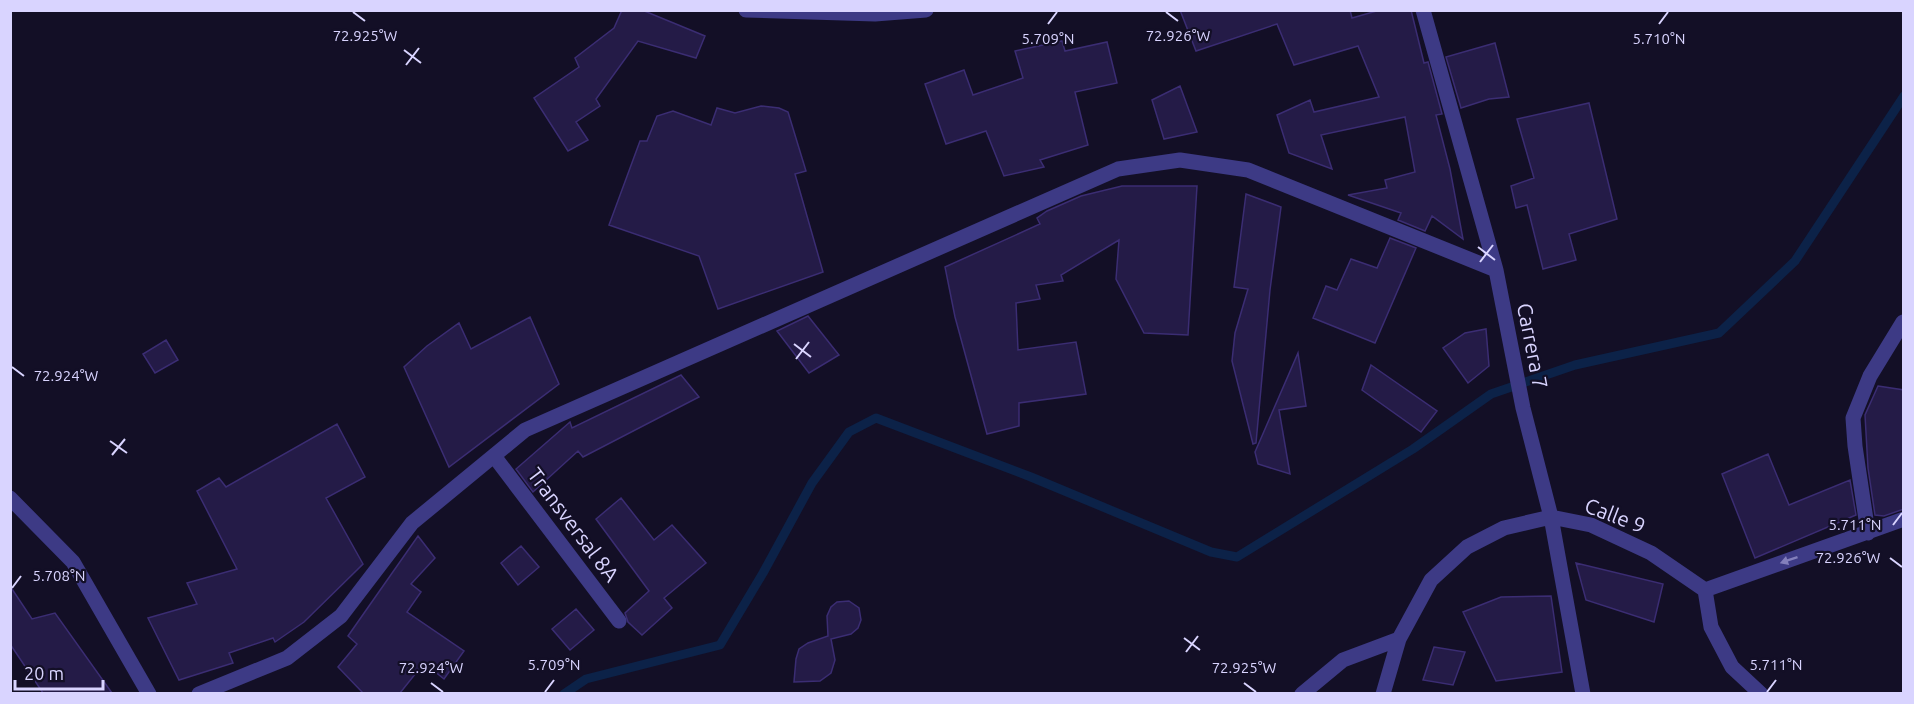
<svg xmlns="http://www.w3.org/2000/svg" width="1914" height="704" viewBox="0 0 1914 704" font-family="Ubuntu,sans-serif">
  <style>
    .lines { fill: none; stroke-linecap: round; stroke-linejoin: round }
    .stream { stroke: #0c2248; stroke-width: 9 }
    .building { fill: #241b47; stroke: #3b2d73; stroke-width: 1.5 }
    .minor { stroke: #3d3a85; stroke-width: 15 }
    .oneway { fill: #837fbc }
    .ticks { fill: none; stroke: #d9d4ff; stroke-width: 2 }
    .labels { text-anchor: middle; stroke-width: 4.5; stroke-linejoin: round; paint-order: stroke }
    .street-label { font-size: 21px; fill: #d9d4ff; stroke: #130f26 }
    .ticks-label { font-size: 15px; text-anchor: middle; fill: #d9d4ff; stroke: #130f26; stroke-width: 4.5; stroke-linejoin: round; paint-order: stroke }
  </style>
  <rect width="100%" height="100%" fill="#130f26"/>
  <g class="lines">
    <path class="stream" d="M 564,694 L 586,679 L 720,645 L 763,573 L 812,483 L 849,432 L 876,418 L 1031,477 L 1211,552 L 1237,557 L 1413,449 L 1491,394 L 1575,365 L 1719,333 L 1795,261 L 1904,96"/>
  </g>
  <path class="building" d="M 622,10 L 642,10 L 705,36 L 696,58 L 638,41 L 596,99 L 600,106 L 576,122 L 588,140 L 568,151 L 534,98 L 579,67 L 575,58 L 614,28 Z
    M 1180,10 L 1350,10 L 1352,18 L 1380,10 L 1411,10 L 1424,63 L 1428,62 L 1442,114 L 1436,115 L 1450,169 L 1463,239 L 1432,216 L 1425,231 L 1398,220 L 1401,213 L 1348,195 L 1387,188 L 1385,180 L 1415,172 L 1405,117 L 1321,135 L 1332,169 L 1289,153 L 1277,115 L 1310,100 L 1314,112 L 1379,97 L 1358,46 L 1294,65 L 1277,24 L 1196,51 Z
    M 1062,41 L 1065,51 L 1107,42 L 1117,83 L 1075,92 L 1088,145 L 1040,160 L 1044,167 L 1004,176 L 986,131 L 946,144 L 925,84 L 964,70 L 973,95 L 1023,78 L 1015,51 Z
    M 1495,43 L 1509,97 L 1489,99 L 1461,108 L 1446,57 Z
    M 1180,86 L 1197,132 L 1164,139 L 1152,100 Z
    M 1589,103 L 1617,219 L 1569,234 L 1576,260 L 1543,269 L 1527,205 L 1516,208 L 1511,186 L 1534,178 L 1517,119 Z
    M 761,106 L 779,108 L 788,112 L 806,171 L 795,174 L 823,272 L 718,309 L 699,256 L 609,225 L 640,141 L 647,141 L 657,116 L 673,111 L 711,125 L 717,108 L 735,113 Z
    M 1122,186 L 1197,186 L 1188,335 L 1144,333 L 1116,279 L 1119,240 L 1061,275 L 1063,281 L 1036,285 L 1040,299 L 1016,303 L 1018,350 L 1076,342 L 1086,394 L 1019,403 L 1019,426 L 987,434 L 955,317 L 945,267 L 1040,224 L 1037,218 L 1047,211 L 1081,196 Z
    M 1246,194 L 1281,207 L 1270,290 L 1256,443 L 1253,444 L 1232,361 L 1235,333 L 1248,289 L 1234,287 Z
    M 1390,238 L 1416,248 L 1375,343 L 1313,318 L 1326,286 L 1337,290 L 1351,259 L 1377,268 Z
    M 808,316 L 839,355 L 809,373 L 777,331 Z
    M 530,317 L 559,384 L 449,467 L 404,367 L 427,346 L 459,323 L 471,349 Z
    M 1486,329 L 1489,366 L 1468,383 L 1443,348 L 1465,333 Z
    M 166,340 L 178,360 L 155,373 L 143,354 Z
    M 1298,353 L 1306,406 L 1279,410 L 1290,474 L 1258,464 L 1255,452 Z
    M 1371,365 L 1437,411 L 1421,432 L 1362,390 Z
    M 681,375 L 699,397 L 583,457 L 578,451 L 533,492 L 516,469 L 570,422 L 572,428 Z
    M 1878,386 L 1904,390 L 1904,509 L 1884,516 L 1875,515 L 1868,468 L 1865,415 Z
    M 337,424 L 365,477 L 326,498 L 363,564 L 304,622 L 275,642 L 273,638 L 229,653 L 233,663 L 179,680 L 148,618 L 197,604 L 187,583 L 237,569 L 197,491 L 219,478 L 226,487 Z
    M 1768,454 L 1789,505 L 1850,480 L 1856,515 L 1755,558 L 1722,474 Z
    M 621,498 L 654,540 L 672,525 L 706,563 L 664,598 L 672,608 L 642,635 L 628,622 L 625,613 L 649,591 L 596,519 Z
    M 418,536 L 435,558 L 411,584 L 421,592 L 407,612 L 464,651 L 444,679 L 424,663 L 400,693 L 363,693 L 338,667 L 357,644 L 348,636 Z
    M 521,546 L 539,567 L 518,585 L 501,563 Z
    M 1576,563 L 1663,584 L 1654,622 L 1586,600 Z
    M 10,586 L 32,619 L 55,613 L 112,693 L 43,693 L 10,644 Z
    M 1551,596 L 1562,672 L 1496,681 L 1463,612 L 1501,597 Z
    M 849,601 L 859,608 L 861,620 L 858,628 L 851,634 L 831,639 L 835,660 L 831,673 L 820,681 L 794,682 L 796,659 L 799,649 L 808,643 L 828,636 L 827,616 L 831,607 L 837,602 Z
    M 576,609 L 594,630 L 570,650 L 552,629 Z
    M 1434,647 L 1465,652 L 1453,685 L 1423,680 Z"/>
  <g class="lines">
    <path class="minor" d="M 746,10 L 875,14 L 926,10
      M 1423,10 L 1496,270 L 1523,408 L 1551,517 L 1583,694
      M 494,456 L 619,621
      M 10,498 L 73,562 L 149,694
      M 1868,533 L 1855,446 L 1853,418 L 1870,376 L 1903,322
      M 1705,590 L 1711,627 L 1732,667 L 1761,694
      M 199,694 L 287,658 L 341,616 L 412,523 L 525,430 L 1118,169 L 1180,160 L 1248,170 L 1496,270
      M 1302,694 L 1343,660 L 1399,639
      M 1383,694 L 1399,639 L 1431,580 L 1467,547 L 1504,528 L 1551,517 L 1591,525 L 1651,553 L 1705,590 L 1904,519"/>
  </g>
  <defs><path id="oneway-solid" d="M-6-.8H1V-3.2L6.5 0L1 3.2V.8H-6Z" transform="scale(1.5)"/></defs>
  <use class="oneway" href="#oneway-solid" transform="translate(1789 560) rotate(161)"/>
  <path class="ticks" d="M 353,12 L 365,21M 1166,12 L 1178,21M 1048,24 L 1057,12M 1659,24 L 1668,12M 404,50 L 421,63M 406,65 L 419,48M 1478,247 L 1495,260M 1480,262 L 1493,245M 794,344 L 811,357M 796,359 L 809,342M 12,367 L 24,376M 110,441 L 127,453M 112,455 L 125,439M 1893,525 L 1902,513M 1890,558 L 1902,567M 12,588 L 21,576M 1184,638 L 1200,650M 1186,652 L 1198,636M 431,683 L 443,692M 1244,683 L 1256,692M 545,692 L 554,680M 1767,692 L 1776,680"/>
  <g class="labels">
    <g class="street-label">
      <text transform="translate(1532 346) rotate(79)" y="7">Carrera 7</text>
      <text transform="translate(1615 516) rotate(21)" y="7">Calle 9</text>
      <text transform="translate(573 525) rotate(53)" y="7">Transversal 8A</text>
    </g>
  </g>
  <g class="ticks-label">
    <text x="365" y="41">72.925°W</text>
    <text x="1178" y="41">72.926°W</text>
    <text x="1048" y="44">5.709°N</text>
    <text x="1659" y="44">5.710°N</text>
    <text x="66" y="381">72.924°W</text>
    <text x="1855" y="530">5.711°N</text>
    <text x="1848" y="563">72.926°W</text>
    <text x="59" y="581">5.708°N</text>
    <text x="554" y="670">5.709°N</text>
    <text x="1776" y="670">5.711°N</text>
    <text x="431" y="673">72.924°W</text>
    <text x="1244" y="673">72.925°W</text>
  </g>
  <rect width="1914" height="704" fill="none" stroke="#d9d4ff" stroke-width="24"/>
  <path d="M15 680v9h88v-9" fill="none" stroke="#d9d4ff" stroke-width="3"/>
  <text x="24" y="680" font-size="18" fill="#d9d4ff" stroke="#130f26" stroke-width="4.5" paint-order="stroke">20 m</text>
</svg>
